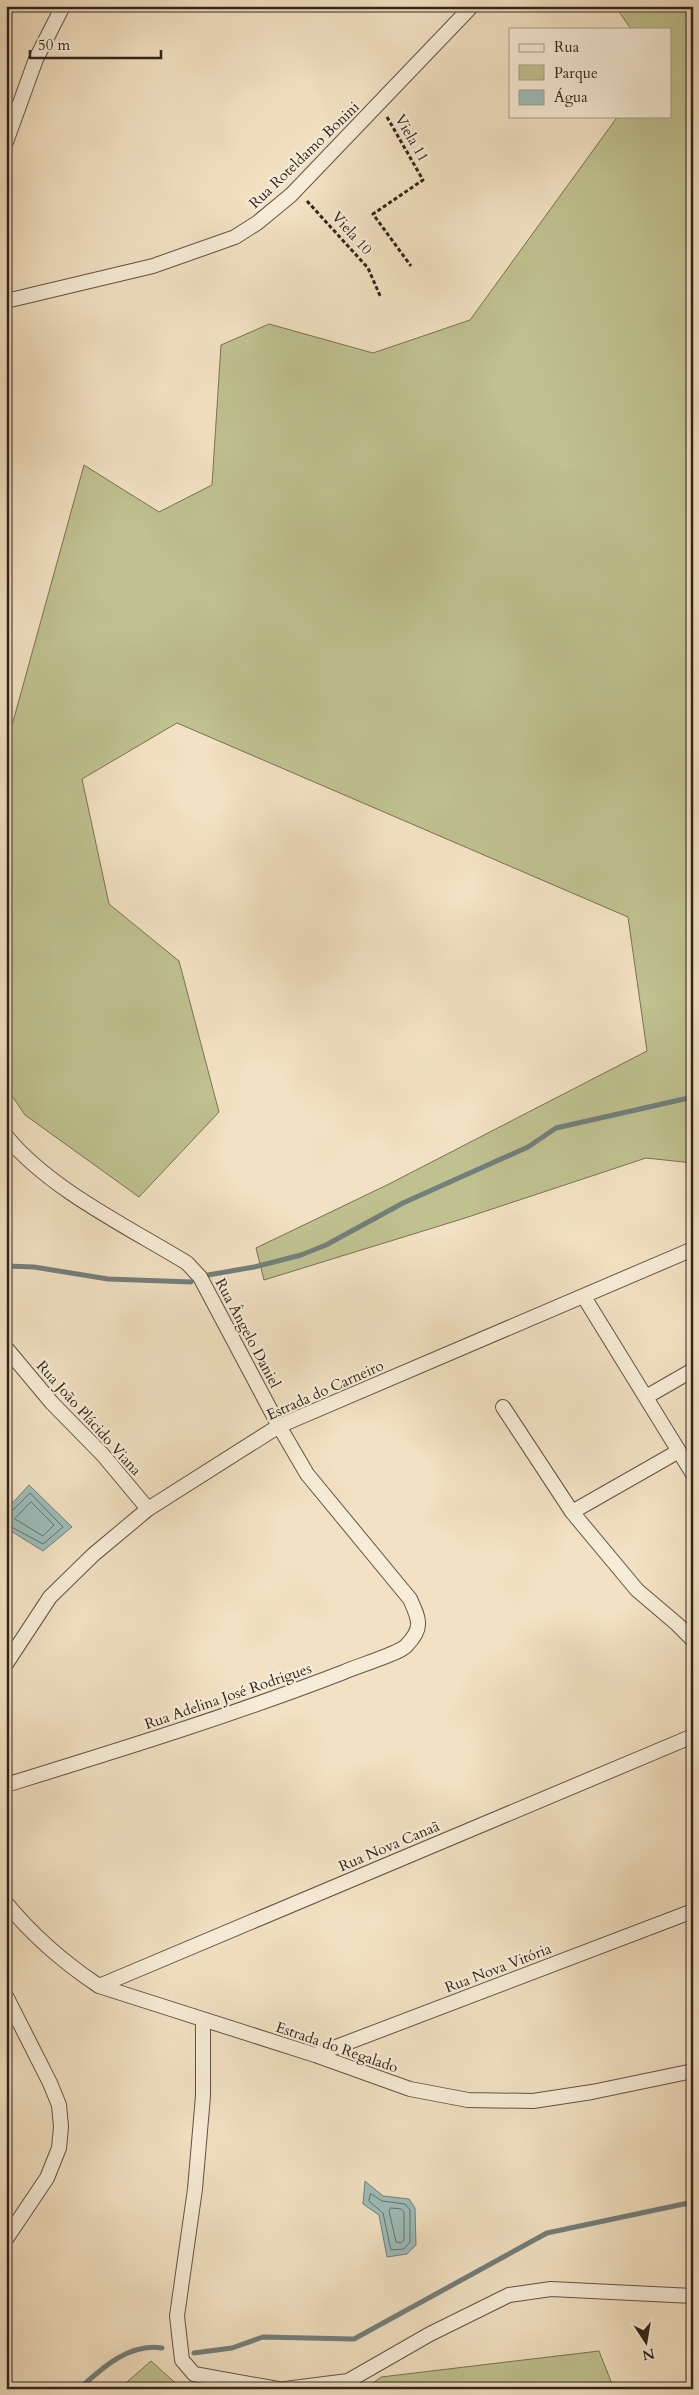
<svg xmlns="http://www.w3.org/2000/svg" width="699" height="2395" viewBox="0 0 699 2395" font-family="Cardo,serif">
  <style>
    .green { fill: #bfc18f; stroke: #797256 }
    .water { fill: #9cbcba; stroke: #727f7b }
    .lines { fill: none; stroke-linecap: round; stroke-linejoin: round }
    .shore { stroke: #68706b; stroke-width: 1 }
    .stream { stroke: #727f7b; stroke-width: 5 }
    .minor-casing { stroke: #635346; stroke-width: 16 }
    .path { stroke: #33241c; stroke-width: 3; stroke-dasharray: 4 2.5; stroke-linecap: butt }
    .minor { stroke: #f7ecd7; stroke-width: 14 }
    .labels { text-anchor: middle; stroke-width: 4.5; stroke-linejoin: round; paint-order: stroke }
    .street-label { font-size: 15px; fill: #33241c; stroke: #f7ecd7 }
  </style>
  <rect width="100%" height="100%" fill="#f2e1c2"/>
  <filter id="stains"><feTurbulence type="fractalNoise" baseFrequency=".004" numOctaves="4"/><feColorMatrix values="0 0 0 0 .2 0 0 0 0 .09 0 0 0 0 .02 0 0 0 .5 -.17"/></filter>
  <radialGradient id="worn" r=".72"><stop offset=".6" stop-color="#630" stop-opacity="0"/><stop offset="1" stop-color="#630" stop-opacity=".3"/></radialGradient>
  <path class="green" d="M 615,6 L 693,6 L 693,1163 L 646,1158 L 462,1219 L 264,1280 L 256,1248 L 389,1184 L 647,1051 L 628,917 L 177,723 L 82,779 L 109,904 L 179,961 L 219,1112 L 139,1197 L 25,1115 L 6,1087 L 6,747 L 84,465 L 159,512 L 212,485 L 221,345 L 269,324 L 373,353 L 470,320 L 618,116 L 670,116 L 670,29 L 631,29 Z
    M 599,2351 L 614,2389 L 365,2389 L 381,2377 Z
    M 151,2361 L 182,2389 L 119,2389 Z"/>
  <path class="water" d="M 29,1485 L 72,1527 L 43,1551 L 6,1528 L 6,1510 Z
    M 365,2181 L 383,2196 L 409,2199 L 415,2208 L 416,2245 L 407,2254 L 387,2257 L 379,2215 L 363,2204 Z"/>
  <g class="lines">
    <path class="shore" d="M 31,1502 L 54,1525 L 43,1536 L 15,1519 Z
      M 6,1513 L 11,1512 L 30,1493 L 63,1527 L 43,1544 L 6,1524
      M 371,2194 L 382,2201 L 405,2204 L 410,2210 L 410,2242 L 404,2249 L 391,2250 L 383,2213 L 369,2201 Z
      M 391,2208 L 401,2209 L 404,2212 L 404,2240 L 401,2243 L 396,2242 L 389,2211 Z"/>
    <path class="stream" d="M 6,1266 L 34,1267 L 108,1279 L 191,1282
      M 208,1275 L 254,1267 L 301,1255 L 326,1245 L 403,1203 L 528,1147 L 556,1128 L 693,1097
      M 194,2353 L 232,2348 L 263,2337 L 354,2339 L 547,2233 L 693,2202
      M 79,2389 C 102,2368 129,2343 162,2348"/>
    <defs>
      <path id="minor" d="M 6,142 L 36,59 L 63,6
        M 6,301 L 153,266 L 235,237 L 257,223 L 291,195 L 472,6
        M 6,1136 C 49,1189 128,1227 187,1263 L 200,1277 L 279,1426 L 307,1474 L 410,1599 C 419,1619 424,1628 406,1646 C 398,1654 357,1666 344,1672 C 233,1715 119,1750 6,1785
        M 584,1297 L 693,1474
        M 6,1348 L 52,1403 L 103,1455 L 148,1509
        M 646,1397 L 693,1370
        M 503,1407 L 572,1512 L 637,1590 L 677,1624 L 693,1640
        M 572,1512 L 679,1451
        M 6,1664 L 50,1597 L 93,1555 L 148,1509 L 279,1426 L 693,1249
        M 6,1903 C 33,1936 63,1962 99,1986 L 315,2055 L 410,2089 L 468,2100 L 533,2101 L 592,2092 L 693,2071
        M 99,1986 L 693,1736
        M 6,1996 L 50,2083 L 59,2105 L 61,2127 L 59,2148 L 47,2178 L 6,2239
        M 203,2020 L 203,2096 L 195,2189 L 177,2316 L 182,2360 L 194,2374 L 278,2389
        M 315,2055 L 693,1911
        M 285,2389 L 348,2381 L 430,2334 L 509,2295 L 551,2289 L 693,2296"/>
    </defs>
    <use href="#minor" class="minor-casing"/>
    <path class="path" d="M 387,117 L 423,180 L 373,214 L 411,266
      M 307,201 L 368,268 L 381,298"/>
    <use href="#minor" class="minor"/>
  </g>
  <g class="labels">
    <g class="street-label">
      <text transform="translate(412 138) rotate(60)" y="5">Viela 11</text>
      <text transform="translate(304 155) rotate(-44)" y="5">Rua Roteldamo Bonini</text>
      <text transform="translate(352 233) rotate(48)" y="5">Viela 10</text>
      <text transform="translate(248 1333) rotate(62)" y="5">Rua Ângelo Daniel</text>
      <text transform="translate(325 1390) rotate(-24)" y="5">Estrada do Carneiro</text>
      <text transform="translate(89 1418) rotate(48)" y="5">Rua João Plácido Viana</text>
      <text transform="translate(228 1696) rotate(-19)" y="5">Rua Adelina José Rodrigues</text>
      <text transform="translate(389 1846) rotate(-23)" y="5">Rua Nova Canaã</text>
      <text transform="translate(498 1968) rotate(-21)" y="5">Rua Nova Vitória</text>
      <text transform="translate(337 2047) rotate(19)" y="5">Estrada do Regalado</text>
    </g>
  </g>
  <rect width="699" height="2395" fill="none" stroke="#f2e1c2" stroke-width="25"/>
  <rect x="8" y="8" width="684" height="2380" fill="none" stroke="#33241c" stroke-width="2.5"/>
  <rect x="12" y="12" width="674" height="2370" fill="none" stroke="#33241c"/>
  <rect x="509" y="28" width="162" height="90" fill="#f7ecd7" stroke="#a99c8c"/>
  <rect x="519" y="44" width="25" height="8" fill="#f7ecd7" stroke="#a99c8c"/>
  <text x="554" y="52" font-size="15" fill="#33241c">Rua</text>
  <rect x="519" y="65" width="25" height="15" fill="#bfc18f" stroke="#a99c8c"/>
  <text x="554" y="78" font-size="15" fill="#33241c">Parque</text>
  <rect x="519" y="90" width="25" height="15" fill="#9cbcba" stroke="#a99c8c"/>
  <text x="554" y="102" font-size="15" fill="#33241c">Água</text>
  <g transform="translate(646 2342) rotate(168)" stroke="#f7ecd7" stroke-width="4" paint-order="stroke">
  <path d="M0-4L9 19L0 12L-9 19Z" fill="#33241c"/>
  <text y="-8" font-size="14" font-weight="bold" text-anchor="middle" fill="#33241c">N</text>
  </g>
  <path d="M30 50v8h131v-8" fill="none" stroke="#33241c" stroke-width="2.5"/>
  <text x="38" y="50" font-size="15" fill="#33241c" stroke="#f7ecd7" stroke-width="4" paint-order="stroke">50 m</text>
  <rect width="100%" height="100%" filter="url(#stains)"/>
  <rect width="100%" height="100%" fill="url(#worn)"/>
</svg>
